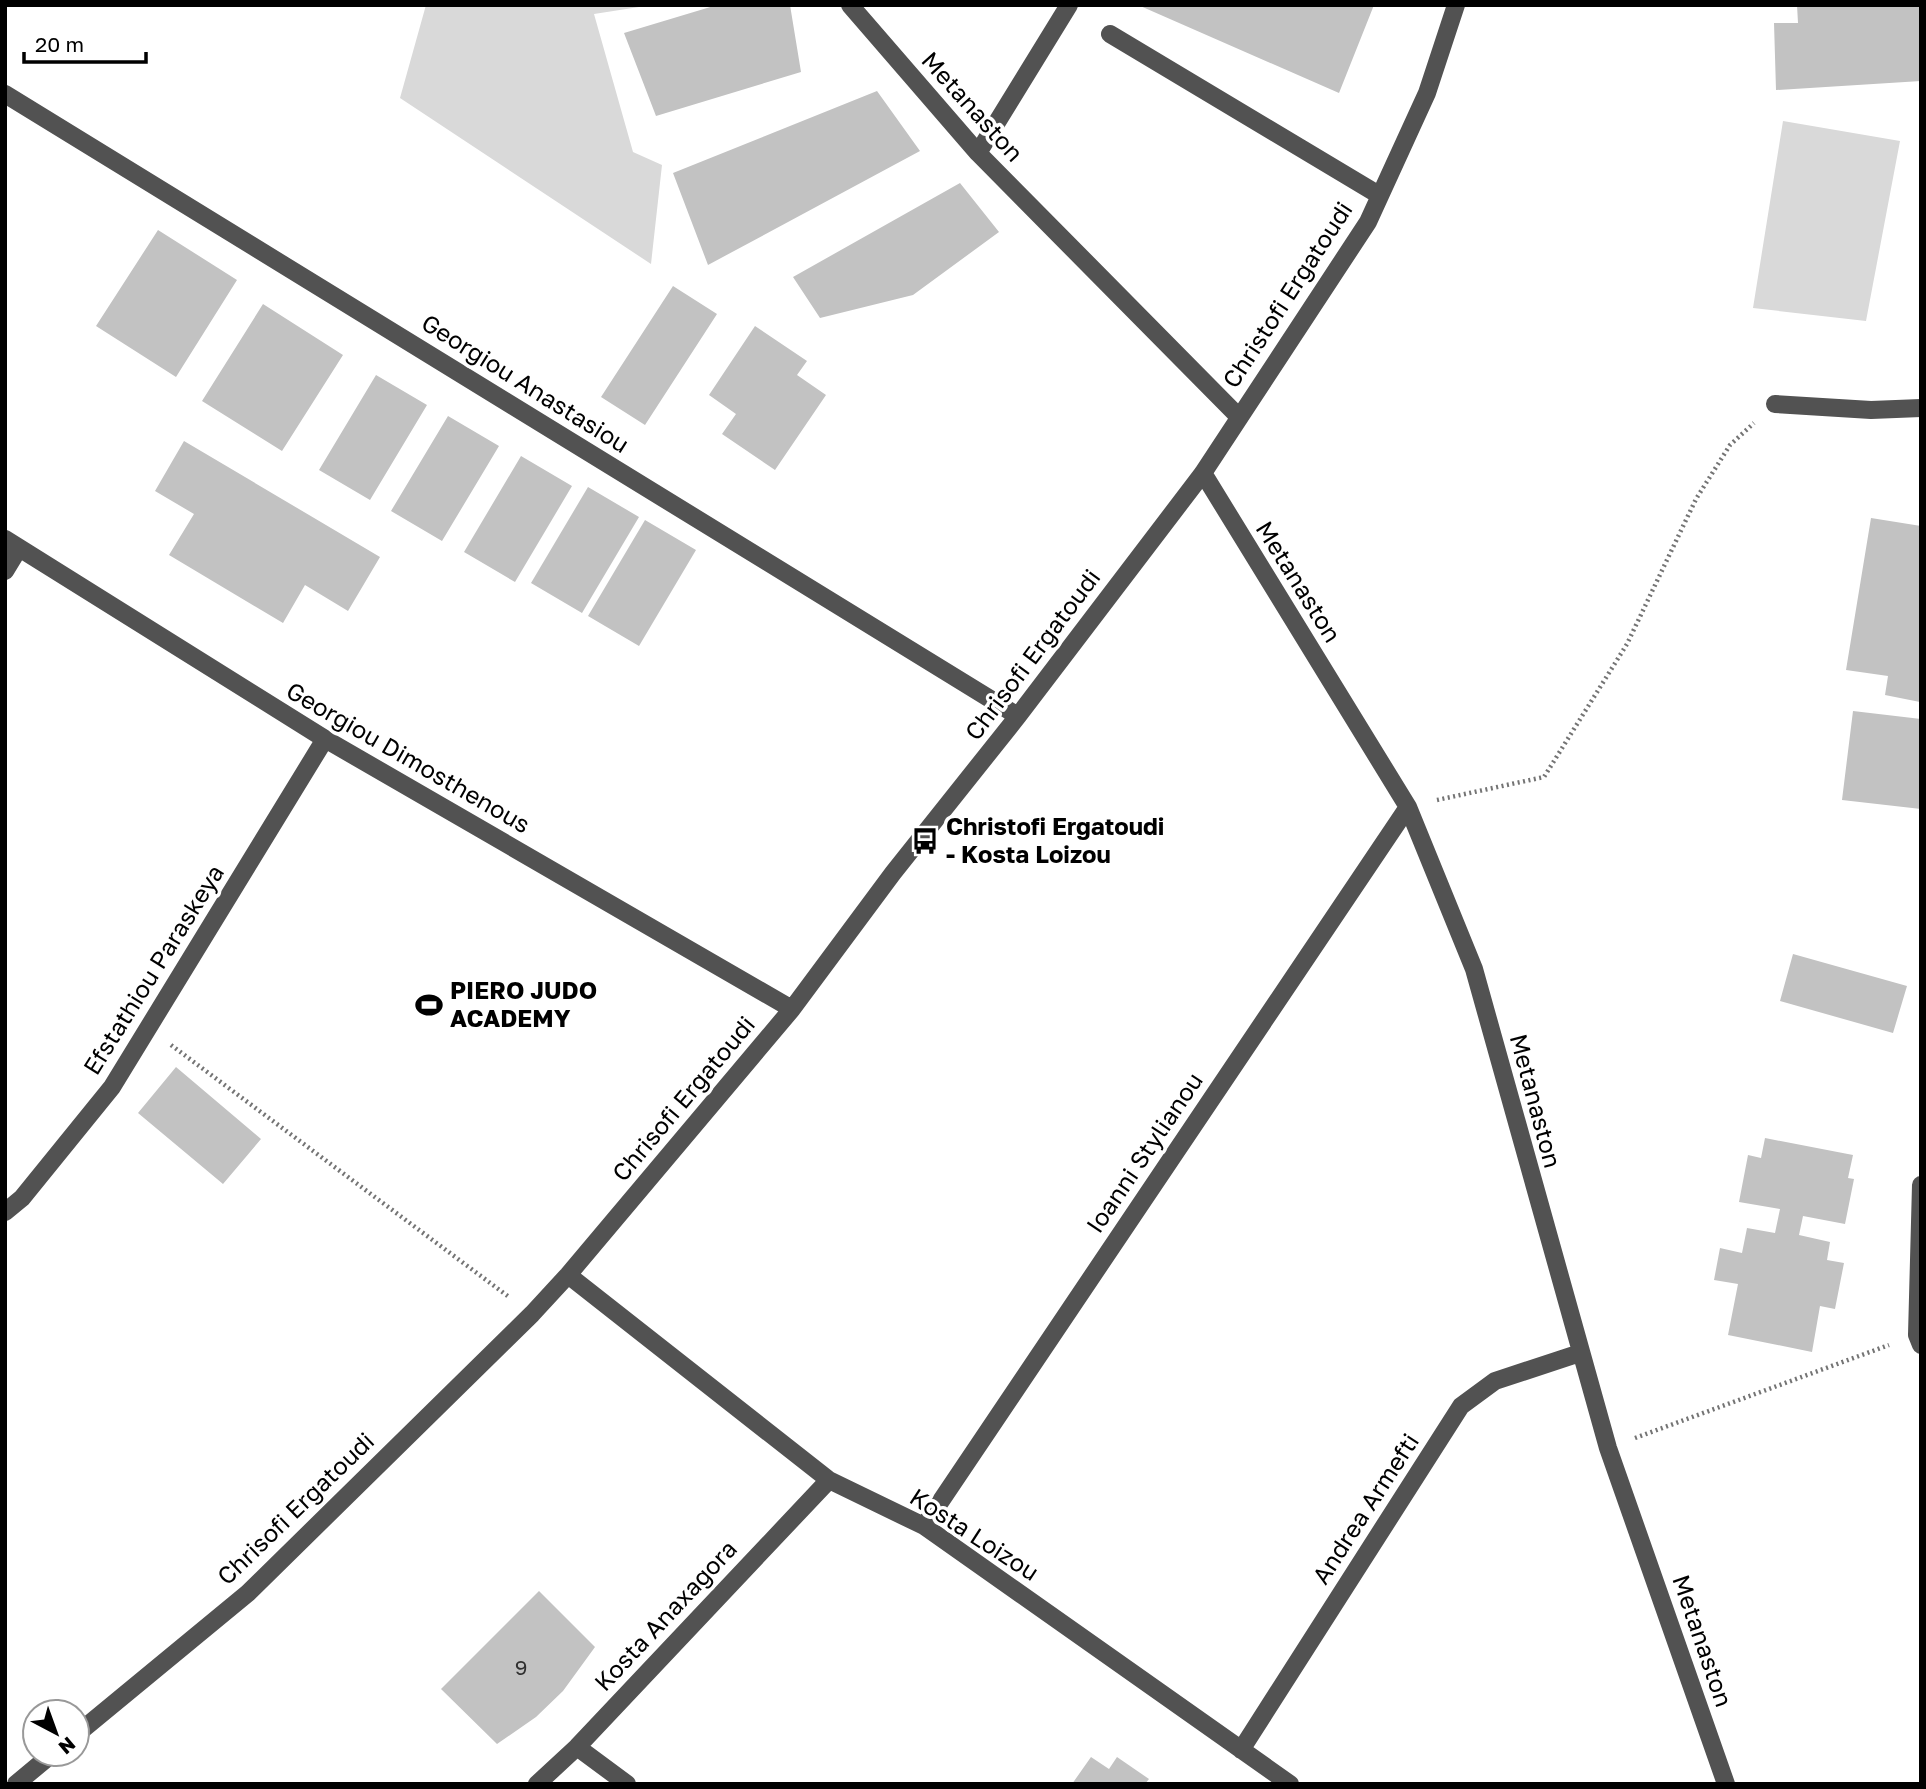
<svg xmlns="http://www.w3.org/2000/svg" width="1926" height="1789" viewBox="0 0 1926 1789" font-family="'Golos Text',sans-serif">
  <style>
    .green { fill: #d9d9d9 }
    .building { fill: #c2c2c2 }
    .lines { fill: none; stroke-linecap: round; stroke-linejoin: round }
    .path { stroke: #747474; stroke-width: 4.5; stroke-dasharray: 2 3.5; stroke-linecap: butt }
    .minor { stroke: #525252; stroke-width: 18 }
    .labels { text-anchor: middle; stroke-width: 7; stroke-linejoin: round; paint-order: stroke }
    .number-label { font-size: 21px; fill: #303030 }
    .street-label { font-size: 24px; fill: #000; stroke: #fff }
    .poi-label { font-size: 24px; font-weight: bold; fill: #000; stroke: #fff; text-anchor: start }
  </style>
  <rect width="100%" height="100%" fill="#fff"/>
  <path class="green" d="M 426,5 L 652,5 L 594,14 L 633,152 L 662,165 L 651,264 L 400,98 Z
    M 1783,121 L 1900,141 L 1866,321 L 1753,308 Z"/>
  <path class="building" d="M 717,5 L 790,5 L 801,72 L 656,116 L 624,33 Z
    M 1138,5 L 1374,5 L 1339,93 Z
    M 1797,5 L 1921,5 L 1921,81 L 1776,90 L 1774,23 L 1798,23 Z
    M 877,91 L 920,151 L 708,265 L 673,173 Z
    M 960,183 L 999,232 L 913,295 L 820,318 L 793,277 Z
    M 158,230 L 237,280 L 176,377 L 96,326 Z
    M 673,286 L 717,314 L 645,425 L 601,397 Z
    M 263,304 L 343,355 L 282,451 L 202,401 Z
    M 755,326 L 807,361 L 797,375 L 826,395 L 775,470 L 722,434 L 736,414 L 709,395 Z
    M 376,375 L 427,405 L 370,500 L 319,470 Z
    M 448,416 L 499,446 L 442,541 L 391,511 Z
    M 184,441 L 380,557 L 348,611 L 305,585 L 283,623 L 169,555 L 194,514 L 155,491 Z
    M 521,456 L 572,486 L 515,582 L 464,552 Z
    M 588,487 L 639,517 L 582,613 L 531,583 Z
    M 1871,518 L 1921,526 L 1920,702 L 1885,695 L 1888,676 L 1846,670 Z
    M 645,520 L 696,550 L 639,646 L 588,616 Z
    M 1853,711 L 1921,719 L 1921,809 L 1842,800 Z
    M 1793,954 L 1907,986 L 1893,1033 L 1780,1001 Z
    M 176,1067 L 261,1139 L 223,1184 L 138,1113 Z
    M 1765,1138 L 1853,1155 L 1848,1178 L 1854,1179 L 1845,1224 L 1803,1216 L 1799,1235 L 1830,1242 L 1827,1260 L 1844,1263 L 1835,1309 L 1820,1306 L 1812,1352 L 1728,1335 L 1738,1284 L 1714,1280 L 1720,1248 L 1742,1253 L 1747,1228 L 1775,1233 L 1780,1209 L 1739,1202 L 1748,1155 L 1761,1158 Z
    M 539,1591 L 595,1647 L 563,1691 L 536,1717 L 497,1744 L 441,1689 Z
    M 1091,1757 L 1109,1769 L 1117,1757 L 1149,1779 L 1145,1784 L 1072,1784 Z"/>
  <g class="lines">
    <path class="path" d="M 1437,800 L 1544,777 L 1627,644 L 1696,499 L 1730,445 L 1754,423
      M 171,1045 L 509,1297
      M 1635,1438 L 1889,1345"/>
    <path class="minor" d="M 850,5 L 978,153 L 1238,416
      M 1110,34 L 1379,195
      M 5,94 L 1018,716
      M 978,153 L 1069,5
      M 1775,404 L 1871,410 L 1921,408
      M 1203,473 L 1408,807 L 1474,969 L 1608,1448 L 1726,1784
      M 5,539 L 325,739 L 792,1009
      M 5,571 L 19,548
      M 1921,1185 L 1917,1335 L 1921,1345
      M 5,1212 L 22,1198 L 112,1087 L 325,739
      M 568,1275 L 829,1480 L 924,1526 L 1290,1784
      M 924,1526 L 1408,807
      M 77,1734 L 248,1593 L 532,1314 L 568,1275 L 792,1009 L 893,873 L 1018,716 L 1203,473 L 1368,222 L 1427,93 L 1456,5
      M 577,1747 L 627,1784
      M 1241,1750 L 1461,1406 L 1495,1381 L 1580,1353
      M 16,1784 L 52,1754
      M 537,1784 L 577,1747 L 829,1480"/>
  </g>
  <defs>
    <symbol id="bus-bare" viewBox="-9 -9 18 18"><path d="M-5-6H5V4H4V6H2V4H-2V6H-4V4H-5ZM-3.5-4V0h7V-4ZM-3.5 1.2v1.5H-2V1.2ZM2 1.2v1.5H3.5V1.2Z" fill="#000" stroke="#fff" stroke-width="2.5" paint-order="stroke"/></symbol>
    <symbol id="stadium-bare" viewBox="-9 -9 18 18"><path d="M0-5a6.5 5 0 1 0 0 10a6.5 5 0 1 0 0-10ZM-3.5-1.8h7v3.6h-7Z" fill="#000" stroke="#fff" stroke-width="2.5" paint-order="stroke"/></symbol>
  </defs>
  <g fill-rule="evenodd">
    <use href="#bus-bare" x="906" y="822" width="38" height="38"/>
    <use href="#stadium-bare" x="410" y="986" width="38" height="38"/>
  </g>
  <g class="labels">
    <g class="number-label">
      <text x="521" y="1675">9</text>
    </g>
    <g class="street-label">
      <text transform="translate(972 107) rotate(48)" y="8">Metanaston</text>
      <text transform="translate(1288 295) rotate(-57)" y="8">Christofi Ergatoudi</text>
      <text transform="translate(525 384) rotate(32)" y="8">Georgiou Anastasiou</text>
      <text transform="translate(1298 582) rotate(58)" y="8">Metanaston</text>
      <text transform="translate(1033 655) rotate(-53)" y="8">Chrisofi Ergatoudi</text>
      <text transform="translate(408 758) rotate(30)" y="8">Georgiou Dimosthenous</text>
      <text transform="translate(154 970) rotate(-58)" y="8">Efstathiou Paraskeya</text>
      <text transform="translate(684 1099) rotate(-50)" y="8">Chrisofi Ergatoudi</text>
      <text transform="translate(1535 1101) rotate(75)" y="8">Metanaston</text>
      <text transform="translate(1145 1153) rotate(-56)" y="8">Ioanni Stylianou</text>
      <text transform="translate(296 1509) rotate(-44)" y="8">Chrisofi Ergatoudi</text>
      <text transform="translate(1366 1509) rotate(-57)" y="8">Andrea Armefti</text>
      <text transform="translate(974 1535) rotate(33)" y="8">Kosta Loizou</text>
      <text transform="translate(666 1616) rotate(-47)" y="8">Kosta Anaxagora</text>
      <text transform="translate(1702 1641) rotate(71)" y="8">Metanaston</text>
    </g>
    <g class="poi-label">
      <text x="946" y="835">Christofi Ergatoudi<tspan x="946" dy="28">- Kosta Loizou</tspan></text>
      <text x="450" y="999">PIERO JUDO<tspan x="450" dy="28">ACADEMY</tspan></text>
    </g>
  </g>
  <rect width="1926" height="1789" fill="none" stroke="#000000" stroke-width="14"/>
  <g transform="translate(56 1733) rotate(139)"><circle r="33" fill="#ffffff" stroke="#999999" stroke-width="2"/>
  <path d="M0-5L12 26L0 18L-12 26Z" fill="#000000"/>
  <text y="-10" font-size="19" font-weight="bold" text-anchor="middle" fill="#000000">N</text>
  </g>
  <path d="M24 52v10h122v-10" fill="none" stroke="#000000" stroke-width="3.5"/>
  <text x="35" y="52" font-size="21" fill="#000000" stroke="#ffffff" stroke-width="5" paint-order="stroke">20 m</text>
</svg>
